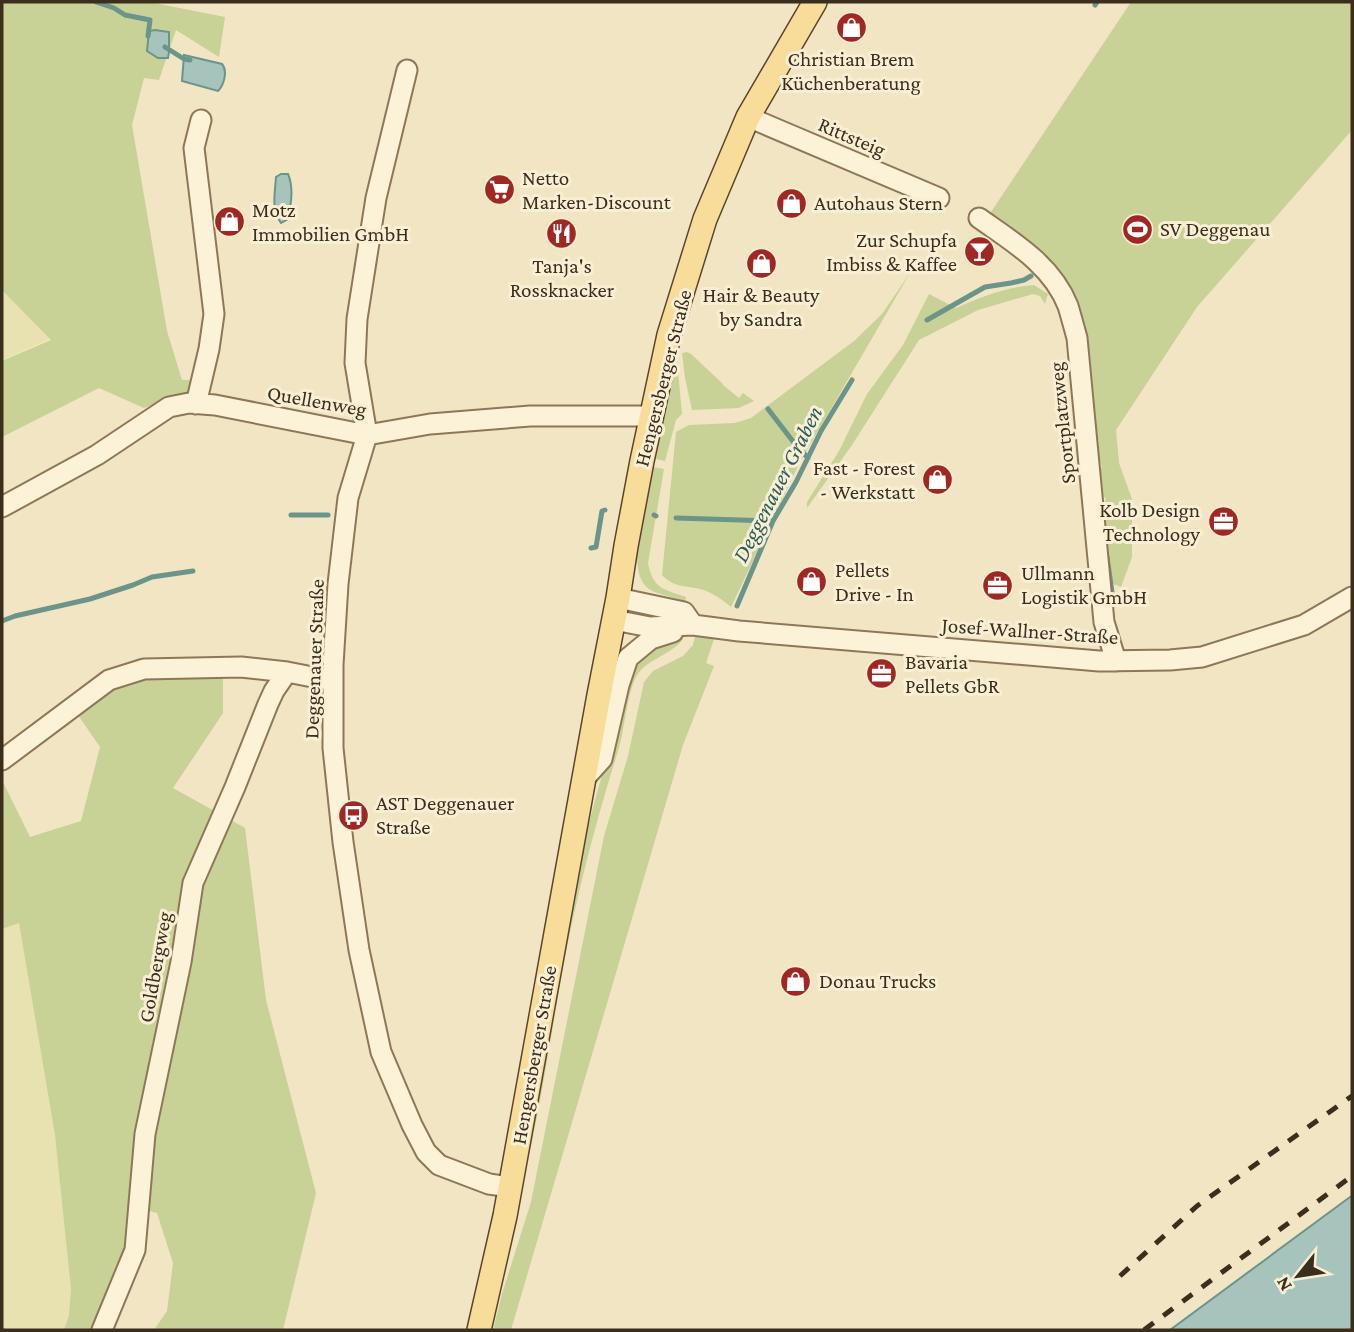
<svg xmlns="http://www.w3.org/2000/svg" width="1354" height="1332" viewBox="0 0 1354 1332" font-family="'Crimson Pro',serif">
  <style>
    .farmland { fill: #e8e1b0 }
    .green { fill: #c8d196 }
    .water { fill: #a6c4bc; stroke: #6b948b; stroke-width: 2 }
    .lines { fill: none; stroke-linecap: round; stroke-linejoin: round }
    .stream { stroke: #6b948b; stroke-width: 5 }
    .minor-casing { stroke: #8e7758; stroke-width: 23 }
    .major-casing { stroke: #5b442d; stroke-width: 26 }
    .minor { stroke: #fbf2d8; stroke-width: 19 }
    .major { stroke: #f7dd99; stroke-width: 23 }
    .rail { stroke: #3c2e1d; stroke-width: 5; stroke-dasharray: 12 12; stroke-linecap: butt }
    .labels { text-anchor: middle; stroke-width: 6; stroke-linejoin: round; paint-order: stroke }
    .poi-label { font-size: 21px; fill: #3c2e1d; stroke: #f8efd4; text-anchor: start }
    .street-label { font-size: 21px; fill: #3c2e1d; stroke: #f8efd4 }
    .water-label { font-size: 23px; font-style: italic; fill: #2c5d5c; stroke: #f8efd4 }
  </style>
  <rect width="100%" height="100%" fill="#f2e5c3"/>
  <path class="farmland" d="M 2,285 L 58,335 L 2,360 Z
    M 19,923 L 55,1135 L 71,1289 L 69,1315 L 64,1330 L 2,1330 L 2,929 Z"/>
  <path class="green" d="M 2,2 L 149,2 L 225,17 L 219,57 L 176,30 L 159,80 L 144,78 L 132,125 L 167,331 L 182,380 L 197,380 L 193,391 L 144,408 L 99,388 L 2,437 L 2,361 L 51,340 L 2,290 Z
    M 1131,2 L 1352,2 L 1352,130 L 1197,307 L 1116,430 L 1119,463 L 1132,499 L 1132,557 L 1121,587 L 1108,582 L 1105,569 L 1108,556 L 1103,539 L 1106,526 L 1100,513 L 1106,499 L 1102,494 L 1096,479 L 1102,466 L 1096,453 L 1099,440 L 1076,442 L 1080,338 L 1068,304 L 989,215 Z
    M 910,273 L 800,462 L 731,607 C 721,599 712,592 700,589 C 683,585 675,588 662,575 L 676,432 L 689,425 L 735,423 L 751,418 L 854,341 L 882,314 Z
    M 1034,285 L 1048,294 L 1045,304 L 1040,296 L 1033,294 L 978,310 L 919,340 L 852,445 L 807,508 L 807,502 L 839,451 L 867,394 L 903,345 L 929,294 L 956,308 C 981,297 1005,287 1034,285 Z
    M 687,352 L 691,354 L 723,384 L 723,385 L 739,398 L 743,393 L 754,401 L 739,408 L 692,410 L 685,378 L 682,353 Z
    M 675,358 L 677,360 L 682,414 L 676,420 L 665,461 L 656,459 Z
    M 653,467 L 664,469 L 648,563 C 653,589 663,589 686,597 L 685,601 C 654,591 638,595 637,556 Z
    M 695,636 L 715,636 L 706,663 L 714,666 L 683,745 L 511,1330 L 493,1330 L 502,1294 L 531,1202 L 604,836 L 628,756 L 644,682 L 653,671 L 683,656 L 693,645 Z
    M 673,638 L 683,639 C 671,656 644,659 635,679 C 626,699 625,729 618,751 C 595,824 576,898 562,973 C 547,1055 537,1139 512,1219 C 539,1065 562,911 606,761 C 615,729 618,694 635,665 C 643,652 660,645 673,638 Z
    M 223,676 L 223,713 L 173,788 L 245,828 L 266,1000 L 316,1193 L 283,1330 L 154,1330 L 167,1311 L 173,1263 L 157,1213 L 138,1208 L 133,1249 L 100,1330 L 64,1330 L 69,1315 L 71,1289 L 55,1135 L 19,923 L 2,929 L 2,780 L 30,837 L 81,821 L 100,747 L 78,715 L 99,693 L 146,679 Z"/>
  <path class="water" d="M 155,30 L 169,32 L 169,52 L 168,58 L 158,58 L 147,51 L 149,31 Z
    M 184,55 L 222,64 C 228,71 224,85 218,91 L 182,81 Z
    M 281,174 L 288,174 C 294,188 291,204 288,219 L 281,223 C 271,210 275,192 276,177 Z
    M 1352,1196 L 1352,1330 L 1170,1330 L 1350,1197 Z"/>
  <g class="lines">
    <path class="stream" d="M 96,2 L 114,8 L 125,15 L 150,20 L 148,36
      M 1095,5 L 1097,2
      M 165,47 L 184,59 L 190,60
      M 927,320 L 985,287 L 1011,283 L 1024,280 L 1031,276
      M 768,409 L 795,444 L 808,458
      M 291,515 L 328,515
      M 654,515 L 656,516
      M 676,518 L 773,521
      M 591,548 L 596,547 L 602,511 L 605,510
      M 1107,557 L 1112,592
      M 737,606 L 773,521 L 796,482 L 821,431 L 852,380
      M 2,621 L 15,616 L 90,599 L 133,585 L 152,577 L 193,571"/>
    <defs>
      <path id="minor" d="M 407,70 L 376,198 L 357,319 L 355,363 L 367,435 L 348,498 L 338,584 L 333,665 L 333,748 L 343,842 L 359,950 L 381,1052 L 412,1125 L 426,1152 L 439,1165 L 489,1184 L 510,1187
        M 748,117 L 939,198
        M 979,218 C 1013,242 1052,265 1068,306 C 1071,316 1074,327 1077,338 L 1104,622 L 1116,661
        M 196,404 L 209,349 L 214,314 L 194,148 L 201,120
        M 2,507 L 97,455 L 169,407 L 189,403 L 215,405 L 367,435 L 430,424 L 530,416 L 652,416
        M 618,598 L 684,612 L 693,625
        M 614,620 L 650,627 L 693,625 L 739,631 L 1099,661 L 1170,660 L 1202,657 L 1304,625 L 1352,597
        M 2,760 L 109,680 L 144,669 L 241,667 L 287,672
        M 584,779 L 602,759 L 619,685 L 628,658 L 651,639 L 673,632
        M 102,1330 L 135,1250 L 145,1134 L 181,962 L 193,883 L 235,787 L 268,704 L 274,691 L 287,672 L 333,681"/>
      <path id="major" d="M 479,1330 L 505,1216 L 599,695 L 618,598 L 626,546 L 642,461 L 669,335 L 705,219 L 748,117 L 815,2"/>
    </defs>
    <use href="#minor" class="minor-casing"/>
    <use href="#major" class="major-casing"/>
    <use href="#minor" class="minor"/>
    <use href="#major" class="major"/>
    <path class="rail" d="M 1120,1276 L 1197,1206 L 1352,1096
      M 1144,1330 L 1352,1176"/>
  </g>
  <defs>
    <symbol id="shop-disc" viewBox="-11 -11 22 22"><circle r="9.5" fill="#a12723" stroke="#f8efd4"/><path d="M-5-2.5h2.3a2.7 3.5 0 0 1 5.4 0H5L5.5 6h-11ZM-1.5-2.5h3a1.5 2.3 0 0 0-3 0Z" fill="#fff"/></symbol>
    <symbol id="supermarket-disc" viewBox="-11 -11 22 22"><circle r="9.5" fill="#a12723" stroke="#f8efd4"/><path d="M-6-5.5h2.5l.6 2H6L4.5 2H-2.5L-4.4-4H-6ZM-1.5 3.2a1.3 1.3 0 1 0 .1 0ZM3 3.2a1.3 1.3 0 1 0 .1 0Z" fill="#fff"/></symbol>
    <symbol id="stadium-disc" viewBox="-11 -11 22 22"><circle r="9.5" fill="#a12723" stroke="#f8efd4"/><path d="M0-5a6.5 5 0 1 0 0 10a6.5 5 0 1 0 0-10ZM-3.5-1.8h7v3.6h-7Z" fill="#fff"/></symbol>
    <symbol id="restaurant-disc" viewBox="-11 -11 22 22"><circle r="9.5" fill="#a12723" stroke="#f8efd4"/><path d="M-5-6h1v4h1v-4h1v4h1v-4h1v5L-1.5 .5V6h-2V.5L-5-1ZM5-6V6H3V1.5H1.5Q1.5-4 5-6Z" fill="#fff"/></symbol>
    <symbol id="bar-disc" viewBox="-11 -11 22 22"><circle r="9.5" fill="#a12723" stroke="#f8efd4"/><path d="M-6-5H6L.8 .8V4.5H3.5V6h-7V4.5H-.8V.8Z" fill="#fff"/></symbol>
    <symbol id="office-disc" viewBox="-11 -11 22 22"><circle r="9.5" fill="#a12723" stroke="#f8efd4"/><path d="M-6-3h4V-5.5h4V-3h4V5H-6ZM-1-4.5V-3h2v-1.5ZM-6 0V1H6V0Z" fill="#fff"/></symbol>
    <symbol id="bus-disc" viewBox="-11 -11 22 22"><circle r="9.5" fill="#a12723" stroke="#f8efd4"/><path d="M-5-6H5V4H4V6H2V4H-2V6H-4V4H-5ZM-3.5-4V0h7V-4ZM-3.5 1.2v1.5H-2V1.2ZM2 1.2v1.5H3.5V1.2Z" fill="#fff"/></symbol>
  </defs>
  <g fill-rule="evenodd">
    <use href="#shop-disc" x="834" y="10" width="35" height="35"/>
    <use href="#supermarket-disc" x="482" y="172" width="35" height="35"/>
    <use href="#shop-disc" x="774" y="186" width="35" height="35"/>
    <use href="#shop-disc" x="212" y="204" width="35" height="35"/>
    <use href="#stadium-disc" x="1120" y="212" width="35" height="35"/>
    <use href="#restaurant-disc" x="544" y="216" width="35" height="35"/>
    <use href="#bar-disc" x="962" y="234" width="35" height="35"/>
    <use href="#shop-disc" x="744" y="246" width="35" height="35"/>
    <use href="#shop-disc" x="920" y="462" width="35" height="35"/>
    <use href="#office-disc" x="1206" y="504" width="35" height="35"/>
    <use href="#shop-disc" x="794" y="564" width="35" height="35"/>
    <use href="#office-disc" x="980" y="568" width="35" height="35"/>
    <use href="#office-disc" x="864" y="656" width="35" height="35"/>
    <use href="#bus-disc" x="336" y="798" width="35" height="35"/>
    <use href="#shop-disc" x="778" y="964" width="35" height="35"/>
  </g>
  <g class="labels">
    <g class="poi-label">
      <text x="851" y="66" text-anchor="middle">Christian Brem<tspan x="851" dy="24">Küchenberatung</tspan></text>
      <text x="522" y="185">Netto<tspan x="522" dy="24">Marken-Discount</tspan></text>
      <text x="814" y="210">Autohaus Stern</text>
      <text x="252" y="217">Motz<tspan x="252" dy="24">Immobilien GmbH</tspan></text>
      <text x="1160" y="236">SV Deggenau</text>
      <text x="957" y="247" text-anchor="end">Zur Schupfa<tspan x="957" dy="24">Imbiss &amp; Kaffee</tspan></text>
      <text x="562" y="273" text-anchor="middle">Tanja's<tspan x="562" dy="24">Rossknacker</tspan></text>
      <text x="761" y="302" text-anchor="middle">Hair &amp; Beauty<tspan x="761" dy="24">by Sandra</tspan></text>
      <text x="915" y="475" text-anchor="end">Fast - Forest<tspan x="915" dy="24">- Werkstatt</tspan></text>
      <text x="1200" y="517" text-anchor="end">Kolb Design<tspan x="1200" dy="24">Technology</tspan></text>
      <text x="835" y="577">Pellets<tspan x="835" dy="24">Drive - In</tspan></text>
      <text x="1021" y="580">Ullmann<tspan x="1021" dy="24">Logistik GmbH</tspan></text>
      <text x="905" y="669">Bavaria<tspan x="905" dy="24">Pellets GbR</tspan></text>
      <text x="376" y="810">AST Deggenauer<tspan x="376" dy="24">Straße</tspan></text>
      <text x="819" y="988">Donau Trucks</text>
    </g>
    <g class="street-label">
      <text transform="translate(852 137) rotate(23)" y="7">Rittsteig</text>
      <text transform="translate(663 378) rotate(-76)" y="7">Hengersberger Straße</text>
      <text transform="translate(317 401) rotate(10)" y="7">Quellenweg</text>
      <text transform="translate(1062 423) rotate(-96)" y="7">Sportplatzweg</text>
      <text transform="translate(1030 631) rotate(4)" y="7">Josef-Wallner-Straße</text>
      <text transform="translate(314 659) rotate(-88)" y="7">Deggenauer Straße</text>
      <text transform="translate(155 967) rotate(-80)" y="7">Goldbergweg</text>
      <text transform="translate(534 1055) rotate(-80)" y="7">Hengersberger Straße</text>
    </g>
    <g class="water-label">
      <text transform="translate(777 484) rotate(-63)" y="8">Deggenauer Graben</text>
    </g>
  </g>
  <rect width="1354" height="1332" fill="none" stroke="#3c2e1d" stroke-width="7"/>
  <g transform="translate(1298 1276) rotate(240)" stroke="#f8efd4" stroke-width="5" paint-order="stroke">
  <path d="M0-5L12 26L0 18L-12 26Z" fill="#3c2e1d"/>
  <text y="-10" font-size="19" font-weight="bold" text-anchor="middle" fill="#3c2e1d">N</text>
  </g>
</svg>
